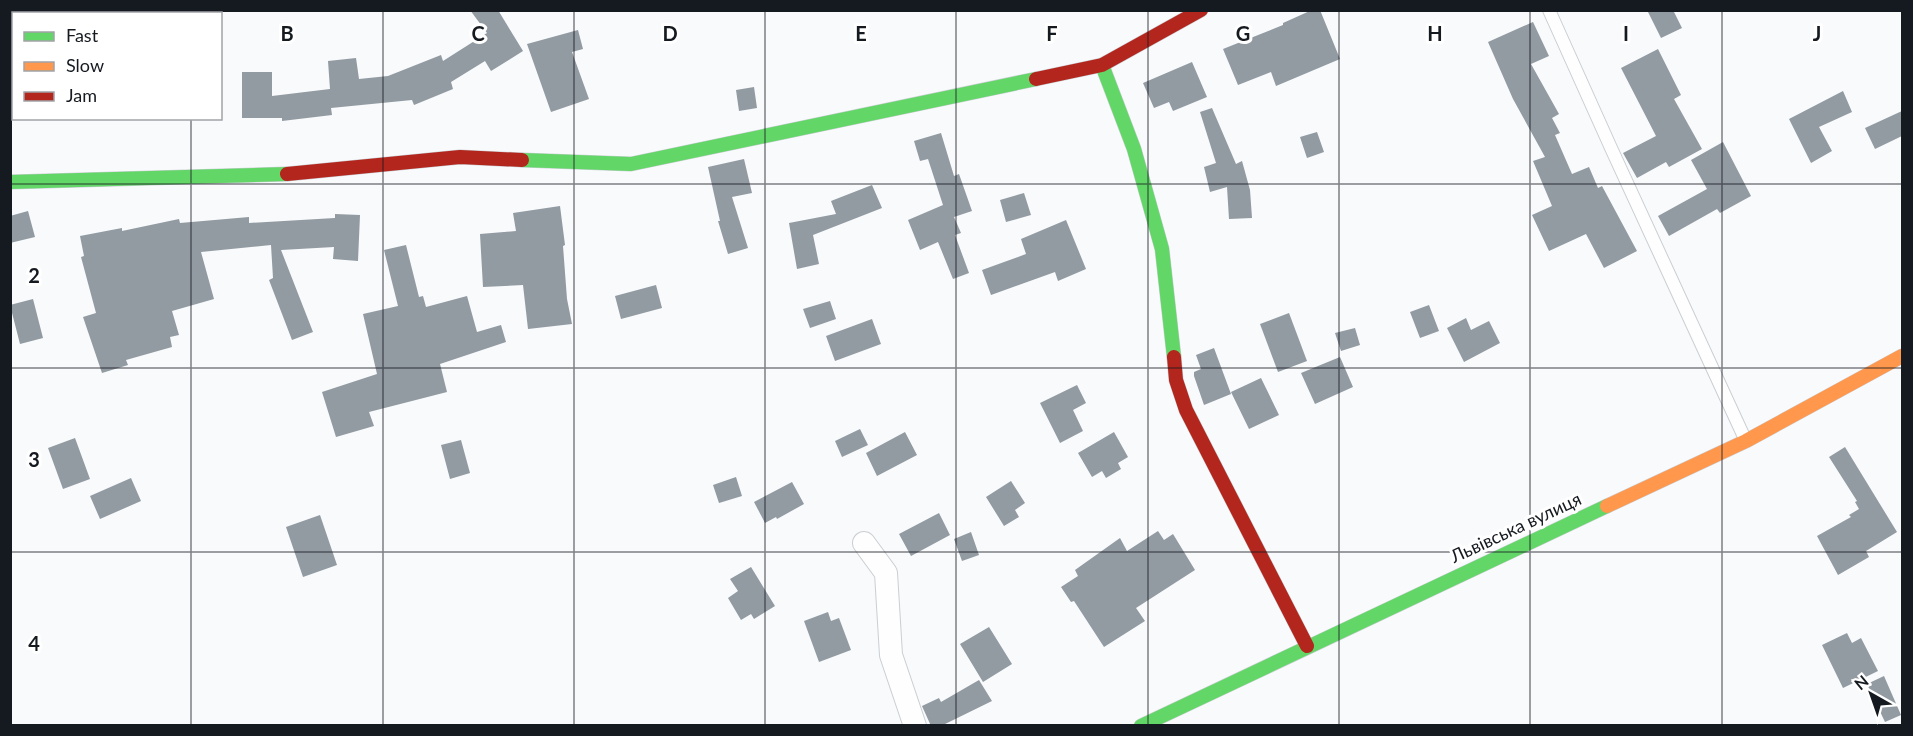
<svg xmlns="http://www.w3.org/2000/svg" width="1913" height="736" viewBox="0 0 1913 736" font-family="Lato,sans-serif">
  <style>
    .building { fill: #929aa2 }
    .lines { fill: none; stroke-linecap: round; stroke-linejoin: round }
    .lane-casing { stroke: #cacfd2; stroke-width: 14 }
    .street-casing { stroke: #cacfd2; stroke-width: 24 }
    .fast-casing { stroke: #cacfd2; stroke-width: 15 }
    .slow-casing { stroke: #cacfd2; stroke-width: 15 }
    .jam-casing { stroke: #cacfd2; stroke-width: 15 }
    .lane { stroke: #fefeff; stroke-width: 12 }
    .street { stroke: #fefeff; stroke-width: 22 }
    .fast { stroke: #63d668; stroke-width: 14 }
    .slow { stroke: #ff974d; stroke-width: 14 }
    .jam { stroke: #b3261e; stroke-width: 14 }
    .grid { fill: none; stroke: #151a20; stroke-width: 1.5; stroke-opacity: 0.55 }
    .labels { text-anchor: middle; stroke-width: 6; stroke-linejoin: round; paint-order: stroke }
    .street-label { font-size: 18px; fill: #151a20; stroke: #fff }
    .grid-label { font-size: 20px; text-anchor: middle; font-weight: bold; fill: #151a20; stroke: #fff; stroke-width: 6; stroke-linejoin: round; paint-order: stroke }
  </style>
  <rect width="100%" height="100%" fill="#f8fafc"/>
  <path class="building" d="M 470,10 L 498,10 L 523,51 L 491,71 L 485,61 L 451,82 L 453,89 L 414,105 L 412,100 L 331,108 L 332,115 L 282,121 L 282,118 L 242,118 L 242,72 L 272,72 L 272,96 L 330,89 L 328,61 L 356,58 L 359,79 L 388,76 L 441,55 L 443,61 L 487,33 Z
    M 1312,10 L 1320,10 L 1340,59 L 1276,86 L 1271,72 L 1238,85 L 1223,49 L 1283,25 L 1283,23 Z
    M 1647,10 L 1673,10 L 1682,28 L 1661,38 Z
    M 1533,22 L 1549,56 L 1531,64 L 1559,114 L 1552,118 L 1560,133 L 1555,135 L 1572,174 L 1589,167 L 1598,188 L 1602,186 L 1637,251 L 1604,268 L 1586,234 L 1549,251 L 1532,215 L 1552,206 L 1533,161 L 1545,157 L 1513,99 L 1488,42 Z
    M 578,30 L 583,49 L 572,52 L 589,99 L 551,112 L 527,44 Z
    M 1658,49 L 1681,95 L 1674,99 L 1702,149 L 1669,167 L 1666,162 L 1637,178 L 1623,153 L 1656,136 L 1621,68 Z
    M 1192,62 L 1207,97 L 1173,111 L 1169,102 L 1154,108 L 1143,83 Z
    M 754,87 L 757,108 L 739,111 L 736,90 Z
    M 1843,91 L 1852,112 L 1819,127 L 1832,151 L 1811,163 L 1789,119 Z
    M 1212,108 L 1236,164 L 1242,161 L 1250,190 L 1252,218 L 1229,219 L 1227,187 L 1210,192 L 1204,167 L 1216,163 L 1200,112 Z
    M 1902,111 L 1902,136 L 1875,149 L 1865,128 Z
    M 1317,132 L 1324,152 L 1307,158 L 1300,137 Z
    M 941,133 L 954,176 L 959,174 L 972,211 L 954,217 L 961,233 L 955,235 L 969,273 L 953,279 L 938,242 L 920,250 L 908,220 L 943,205 L 928,159 L 920,161 L 914,141 Z
    M 1723,142 L 1751,196 L 1720,213 L 1717,209 L 1669,236 L 1658,216 L 1707,189 L 1691,160 Z
    M 744,159 L 752,193 L 732,197 L 748,248 L 728,254 L 718,221 L 720,221 L 708,167 Z
    M 872,185 L 882,208 L 813,235 L 819,264 L 797,269 L 789,223 L 836,214 L 831,201 Z
    M 1024,193 L 1031,215 L 1006,222 L 1000,200 Z
    M 560,206 L 565,245 L 563,246 L 567,299 L 572,324 L 528,329 L 523,285 L 483,287 L 480,234 L 516,231 L 513,213 Z
    M 28,211 L 35,237 L 10,243 L 10,216 Z
    M 335,214 L 360,215 L 358,261 L 333,259 L 334,247 L 281,250 L 313,332 L 292,340 L 269,280 L 273,278 L 271,245 L 201,252 L 214,299 L 172,311 L 179,335 L 170,337 L 172,347 L 126,360 L 128,365 L 102,373 L 83,317 L 96,313 L 81,257 L 84,256 L 80,236 L 122,228 L 122,231 L 179,219 L 180,223 L 249,217 L 249,223 L 335,218 Z
    M 1066,220 L 1086,269 L 1058,281 L 1055,272 L 991,295 L 982,270 L 1026,254 L 1021,239 Z
    M 406,245 L 419,297 L 423,296 L 426,307 L 467,296 L 477,332 L 501,325 L 506,342 L 440,364 L 447,392 L 369,412 L 374,426 L 336,437 L 322,392 L 377,374 L 363,314 L 398,306 L 384,250 Z
    M 656,285 L 662,308 L 621,319 L 615,296 Z
    M 33,299 L 43,338 L 20,344 L 10,305 Z
    M 830,301 L 836,319 L 810,328 L 803,309 Z
    M 1429,305 L 1439,331 L 1420,338 L 1410,312 Z
    M 1289,313 L 1307,361 L 1278,372 L 1260,324 Z
    M 1466,318 L 1471,330 L 1489,321 L 1500,343 L 1464,362 L 1447,328 Z
    M 872,319 L 881,344 L 835,361 L 826,336 Z
    M 1355,328 L 1360,345 L 1341,351 L 1335,333 Z
    M 1214,348 L 1231,394 L 1204,405 L 1194,376 L 1194,372 L 1201,369 L 1196,355 Z
    M 1340,357 L 1353,387 L 1315,404 L 1301,373 Z
    M 1261,378 L 1279,415 L 1249,429 L 1231,392 Z
    M 1077,385 L 1086,403 L 1073,410 L 1083,431 L 1060,443 L 1040,403 Z
    M 860,429 L 868,445 L 842,457 L 835,441 Z
    M 905,432 L 917,455 L 877,476 L 866,453 Z
    M 1114,432 L 1128,457 L 1118,463 L 1121,469 L 1106,478 L 1102,471 L 1092,477 L 1078,453 Z
    M 75,438 L 90,479 L 63,489 L 48,448 Z
    M 461,440 L 470,473 L 450,479 L 441,445 Z
    M 1845,447 L 1897,532 L 1866,551 L 1869,557 L 1838,575 L 1817,536 L 1851,517 L 1849,515 L 1859,509 L 1855,502 L 1857,501 L 1829,457 Z
    M 736,477 L 742,496 L 719,503 L 713,485 Z
    M 131,478 L 141,501 L 100,519 L 90,496 Z
    M 1011,481 L 1025,503 L 1015,510 L 1019,517 L 1004,526 L 986,497 Z
    M 792,482 L 804,504 L 777,519 L 776,517 L 765,523 L 754,502 Z
    M 939,513 L 950,535 L 911,556 L 899,534 Z
    M 320,515 L 337,565 L 303,577 L 286,527 Z
    M 1158,531 L 1164,540 L 1173,534 L 1195,570 L 1136,608 L 1145,621 L 1104,647 L 1074,601 L 1071,602 L 1061,587 L 1078,576 L 1075,570 L 1120,538 L 1127,551 Z
    M 971,532 L 979,555 L 962,561 L 954,539 Z
    M 751,567 L 775,606 L 754,619 L 751,614 L 741,620 L 728,598 L 738,591 L 730,579 Z
    M 828,612 L 831,621 L 839,618 L 851,650 L 819,662 L 804,621 Z
    M 989,627 L 1012,664 L 983,682 L 960,644 Z
    M 1847,633 L 1852,643 L 1861,638 L 1878,671 L 1843,688 L 1822,645 Z
    M 1884,676 L 1901,715 L 1885,722 L 1867,684 Z
    M 979,680 L 992,701 L 941,726 L 931,726 L 922,706 L 939,698 L 941,702 Z"/>
  <g class="lines">
    <defs>
      <path id="lane" d="M 1549,10 L 1611,148 L 1745,439"/>
      <path id="street" d="M 864,543 L 886,573 L 891,655 L 915,726"/>
      <path id="fast" d="M 1102,65 L 1134,149 L 1162,249 L 1174,357
        M 522,160 L 631,164 L 1036,79
        M 10,182 L 287,174
        M 1141,726 L 1607,506"/>
      <path id="slow" d="M 1607,506 L 1746,441 L 1902,356"/>
      <path id="jam" d="M 1036,79 L 1102,65 L 1201,10
        M 287,174 L 460,157 L 522,160
        M 1174,357 L 1176,380 L 1186,410 L 1307,646"/>
    </defs>
    <use href="#lane" class="lane-casing"/>
    <use href="#street" class="street-casing"/>
    <use href="#fast" class="fast-casing"/>
    <use href="#slow" class="slow-casing"/>
    <use href="#jam" class="jam-casing"/>
    <use href="#lane" class="lane"/>
    <use href="#street" class="street"/>
    <use href="#fast" class="fast"/>
    <use href="#slow" class="slow"/>
    <use href="#jam" class="jam"/>
  </g>
  <path class="grid" d="M 191,10 L 191,14M 383,10 L 383,726M 574,10 L 574,726M 765,10 L 765,726M 956,10 L 956,726M 1148,10 L 1148,726M 1339,10 L 1339,726M 1530,10 L 1530,726M 1722,10 L 1722,726M 191,118 L 191,726M 10,184 L 1902,184M 10,368 L 1902,368M 10,552 L 1902,552"/>
  <g class="labels">
    <g class="street-label">
      <text transform="translate(1516 528) rotate(-25)" y="6">Львівська вулиця</text>
    </g>
  </g>
  <g class="grid-label">
    <text x="287" y="41">B</text>
    <text x="478" y="41">C</text>
    <text x="670" y="41">D</text>
    <text x="861" y="41">E</text>
    <text x="1052" y="41">F</text>
    <text x="1243" y="41">G</text>
    <text x="1435" y="41">H</text>
    <text x="1626" y="41">I</text>
    <text x="1817" y="41">J</text>
    <text x="34" y="283">2</text>
    <text x="34" y="467">3</text>
    <text x="34" y="651">4</text>
  </g>
  <rect width="1913" height="736" fill="none" stroke="#151a20" stroke-width="24"/>
  <rect x="12" y="12" width="210" height="108" fill="#ffffff" stroke="#a1a3a6" stroke-width="1.5"/>
  <rect x="24" y="32" width="30" height="9" fill="#63d668" stroke="#a1a3a6" stroke-width="1.5"/>
  <text x="66" y="42" font-size="18" fill="#151a20">Fast</text>
  <rect x="24" y="62" width="30" height="9" fill="#ff974d" stroke="#a1a3a6" stroke-width="1.5"/>
  <text x="66" y="72" font-size="18" fill="#151a20">Slow</text>
  <rect x="24" y="92" width="30" height="9" fill="#b3261e" stroke="#a1a3a6" stroke-width="1.5"/>
  <text x="66" y="102" font-size="18" fill="#151a20">Jam</text>
  <g transform="translate(1871 694) rotate(320)" stroke="#ffffff" stroke-width="4.5" paint-order="stroke">
  <path d="M0-4.5L10 22L0 15L-10 22Z" fill="#151a20"/>
  <text y="-9" font-size="16" font-weight="bold" text-anchor="middle" fill="#151a20">N</text>
  </g>
</svg>
